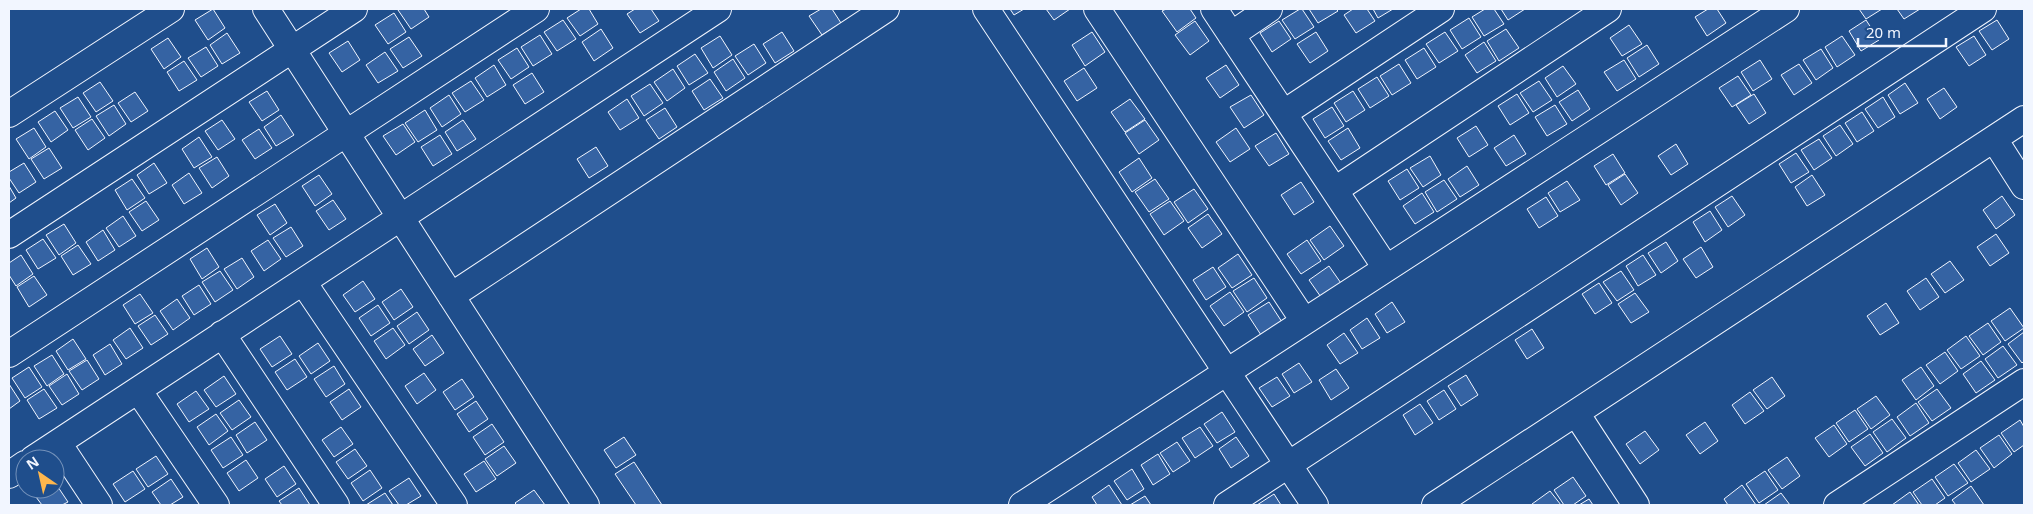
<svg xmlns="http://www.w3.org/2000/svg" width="2033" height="514" viewBox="0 0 2033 514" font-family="'Noto Sans',sans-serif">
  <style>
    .building { fill: #3563a3; stroke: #f2f6ff }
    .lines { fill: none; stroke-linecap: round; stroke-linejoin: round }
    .minor-casing { stroke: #f2f6ff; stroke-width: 28 }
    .minor { stroke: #1f4e8c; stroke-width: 26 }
  </style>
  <rect width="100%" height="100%" fill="#1f4e8c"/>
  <path class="building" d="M 213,9 L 225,28 L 208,40 L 195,20 Z
    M 400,9 L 424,9 L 429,17 L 411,29 L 398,10 Z
    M 581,9 L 589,9 L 598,24 L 580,36 L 567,18 Z
    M 635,9 L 651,9 L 659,21 L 640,33 L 627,14 Z
    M 821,9 L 832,9 L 841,23 L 822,35 L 809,16 Z
    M 1010,9 L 1024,9 L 1014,15 Z
    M 1046,9 L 1070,9 L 1054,20 Z
    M 1166,9 L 1190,9 L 1196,18 L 1177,32 L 1162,11 Z
    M 1300,9 L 1302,9 L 1314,27 L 1295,39 L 1282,20 Z
    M 1309,9 L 1336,9 L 1338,11 L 1318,23 Z
    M 1353,9 L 1367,9 L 1375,21 L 1356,33 L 1344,15 Z
    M 1373,9 L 1393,9 L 1378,18 Z
    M 1485,9 L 1494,9 L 1504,24 L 1484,36 L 1472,17 Z
    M 1501,9 L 1525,9 L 1508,20 Z
    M 1708,9 L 1717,9 L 1726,23 L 1707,36 L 1695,17 Z
    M 1859,9 L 1882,9 L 1866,19 Z
    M 1897,9 L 1920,9 L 1904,19 Z
    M 394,13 L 406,32 L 388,44 L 375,25 Z
    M 1469,18 L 1481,37 L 1462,49 L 1450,30 Z
    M 563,20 L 576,39 L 557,51 L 544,32 Z
    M 1866,20 L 1879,40 L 1861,51 L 1849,31 Z
    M 1997,20 L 2009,39 L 1992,50 L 1979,31 Z
    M 1195,21 L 1209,41 L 1190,55 L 1175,35 Z
    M 1279,21 L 1291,39 L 1272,52 L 1260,33 Z
    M 1629,25 L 1642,44 L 1622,56 L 1610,38 Z
    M 601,29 L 613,48 L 594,61 L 582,42 Z
    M 1506,29 L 1519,48 L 1499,61 L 1487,41 Z
    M 782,32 L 794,51 L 775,63 L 763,44 Z
    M 1092,32 L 1105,52 L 1085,66 L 1072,45 Z
    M 1316,32 L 1328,51 L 1310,63 L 1297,44 Z
    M 1445,32 L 1458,51 L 1439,63 L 1426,44 Z
    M 227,33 L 240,53 L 222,64 L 210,45 Z
    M 540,35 L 552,54 L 533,66 L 521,47 Z
    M 720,36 L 732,55 L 713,68 L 701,48 Z
    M 1842,36 L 1855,55 L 1837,67 L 1825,47 Z
    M 1974,36 L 1986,55 L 1969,66 L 1956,47 Z
    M 409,37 L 422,56 L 403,68 L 390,49 Z
    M 168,38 L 181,57 L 164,69 L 151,49 Z
    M 348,41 L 360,60 L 342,72 L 329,53 Z
    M 1484,42 L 1496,61 L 1477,73 L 1465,55 Z
    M 754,44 L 766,63 L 748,75 L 735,56 Z
    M 1647,45 L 1659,64 L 1639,77 L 1627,58 Z
    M 206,47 L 218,66 L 201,77 L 188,58 Z
    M 517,48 L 529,67 L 511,79 L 498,60 Z
    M 1424,48 L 1436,67 L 1417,79 L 1405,60 Z
    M 1821,49 L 1833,68 L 1816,80 L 1803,60 Z
    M 385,52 L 398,71 L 378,83 L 366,65 Z
    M 695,54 L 708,73 L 689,85 L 677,66 Z
    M 733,59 L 745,78 L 726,91 L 714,72 Z
    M 1624,60 L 1636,79 L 1617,91 L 1604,72 Z
    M 1760,60 L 1772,79 L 1753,91 L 1741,72 Z
    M 184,61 L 197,80 L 179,91 L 167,72 Z
    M 1399,64 L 1411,83 L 1392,95 L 1380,76 Z
    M 1799,64 L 1812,83 L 1794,95 L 1781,75 Z
    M 494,65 L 506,85 L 487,97 L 475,78 Z
    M 1226,65 L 1239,85 L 1220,98 L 1206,78 Z
    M 1563,66 L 1576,84 L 1557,97 L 1545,78 Z
    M 1084,68 L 1097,88 L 1077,101 L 1064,81 Z
    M 673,69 L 685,88 L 667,101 L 654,82 Z
    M 532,73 L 544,92 L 525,104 L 513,85 Z
    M 1738,76 L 1751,95 L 1732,107 L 1719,88 Z
    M 1377,77 L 1389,96 L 1370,108 L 1358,89 Z
    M 710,79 L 723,98 L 704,110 L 692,91 Z
    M 471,81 L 484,100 L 465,112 L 452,93 Z
    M 1539,81 L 1552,100 L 1533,112 L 1520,93 Z
    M 100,82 L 113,101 L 96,112 L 83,93 Z
    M 1905,83 L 1918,103 L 1900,114 L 1888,95 Z
    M 650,84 L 663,103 L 644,116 L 631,96 Z
    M 1944,88 L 1957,107 L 1940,119 L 1927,99 Z
    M 1578,90 L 1590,109 L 1572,121 L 1559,102 Z
    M 267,91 L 279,110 L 262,121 L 249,102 Z
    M 1353,91 L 1365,110 L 1346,122 L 1334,103 Z
    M 135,92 L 148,111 L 131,122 L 118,103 Z
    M 1517,94 L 1529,113 L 1510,125 L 1498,106 Z
    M 1754,94 L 1766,113 L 1749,124 L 1736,105 Z
    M 449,95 L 461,114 L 442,127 L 430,108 Z
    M 1251,95 L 1264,115 L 1244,128 L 1230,107 Z
    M 78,97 L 91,117 L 73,128 L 60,108 Z
    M 1883,97 L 1895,117 L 1878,128 L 1865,109 Z
    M 627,99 L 639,118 L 620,130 L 608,112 Z
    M 1130,99 L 1145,119 L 1125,132 L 1111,112 Z
    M 114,105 L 126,124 L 109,136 L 96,116 Z
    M 1555,105 L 1567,124 L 1547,136 L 1535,117 Z
    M 1332,107 L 1344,126 L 1325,138 L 1313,119 Z
    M 665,108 L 677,127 L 659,139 L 646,120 Z
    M 425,110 L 437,130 L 418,142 L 405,123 Z
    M 55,111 L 68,130 L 51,142 L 38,122 Z
    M 1862,112 L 1874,131 L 1857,142 L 1845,123 Z
    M 281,115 L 294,135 L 276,146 L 264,127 Z
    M 92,119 L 105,138 L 88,150 L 75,130 Z
    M 222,120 L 235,139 L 218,150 L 205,131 Z
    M 463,120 L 476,139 L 457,151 L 445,132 Z
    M 1145,120 L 1159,140 L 1139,154 L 1125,133 Z
    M 403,124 L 415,142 L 396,155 L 383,136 Z
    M 1840,125 L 1853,144 L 1836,156 L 1823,136 Z
    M 1476,126 L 1488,145 L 1469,157 L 1457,138 Z
    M 34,128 L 46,147 L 29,159 L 16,139 Z
    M 1236,128 L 1250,149 L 1230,162 L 1216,142 Z
    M 1348,128 L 1360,148 L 1341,160 L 1328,141 Z
    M 259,129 L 272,148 L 255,159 L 242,140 Z
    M 1276,133 L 1289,154 L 1269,166 L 1255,146 Z
    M 440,135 L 452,154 L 433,166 L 421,147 Z
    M 1514,135 L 1526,154 L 1506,166 L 1494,148 Z
    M 199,137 L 212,157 L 194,168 L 182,149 Z
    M 1819,139 L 1832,158 L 1814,170 L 1801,150 Z
    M 1676,144 L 1688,164 L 1671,175 L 1658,156 Z
    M 596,147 L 608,166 L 589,178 L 577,159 Z
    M 49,148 L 62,168 L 44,179 L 31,159 Z
    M 1796,153 L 1809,172 L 1791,183 L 1779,164 Z
    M 1613,154 L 1625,173 L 1606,185 L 1594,166 Z
    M 1430,156 L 1441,175 L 1423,187 L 1410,168 Z
    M 217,157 L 229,176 L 212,188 L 199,168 Z
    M 1139,158 L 1152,178 L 1132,192 L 1119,172 Z
    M 24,163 L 36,182 L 19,193 L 9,178 L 9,172 Z
    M 154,163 L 167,183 L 149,194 L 137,175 Z
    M 1467,166 L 1479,185 L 1460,197 L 1448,179 Z
    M 1407,169 L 1419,188 L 1400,200 L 1388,181 Z
    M 189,173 L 202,193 L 184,204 L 172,185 Z
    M 1625,174 L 1638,193 L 1621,205 L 1608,185 Z
    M 319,175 L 332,194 L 315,206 L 302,186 Z
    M 1812,175 L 1825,195 L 1807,206 L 1795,187 Z
    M 132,179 L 145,198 L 127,210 L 115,190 Z
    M 1155,179 L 1169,199 L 1149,212 L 1135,192 Z
    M 1444,180 L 1457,199 L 1437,212 L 1425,192 Z
    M 1567,181 L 1580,200 L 1560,212 L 1548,193 Z
    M 1301,182 L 1314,202 L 1294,215 L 1281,195 Z
    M 9,186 L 16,198 L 9,203 Z
    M 1194,189 L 1208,209 L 1188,223 L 1174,202 Z
    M 1422,193 L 1434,212 L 1415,224 L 1403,206 Z
    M 1732,196 L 1745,215 L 1728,227 L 1715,207 Z
    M 2002,196 L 2015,215 L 1996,229 L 1983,210 Z
    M 1546,197 L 1558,216 L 1539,228 L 1527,209 Z
    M 333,200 L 346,219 L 329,230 L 316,211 Z
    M 146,201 L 159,220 L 142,231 L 129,212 Z
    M 1170,201 L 1184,221 L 1164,235 L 1150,214 Z
    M 275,204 L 287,223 L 270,235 L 257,215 Z
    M 1710,211 L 1722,230 L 1705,242 L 1693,222 Z
    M 1208,214 L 1222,234 L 1202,248 L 1188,228 Z
    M 123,216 L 136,236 L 119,247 L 106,228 Z
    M 64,224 L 76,243 L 59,255 L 46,235 Z
    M 1330,226 L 1344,246 L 1324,260 L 1310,240 Z
    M 291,227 L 303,246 L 286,257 L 273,238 Z
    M 103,230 L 115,250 L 98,261 L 86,242 Z
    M 1996,234 L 2009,253 L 1990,266 L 1977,247 Z
    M 43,239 L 56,258 L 38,269 L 26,250 Z
    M 268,240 L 281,259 L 264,271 L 251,251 Z
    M 1307,240 L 1321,261 L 1301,274 L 1287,254 Z
    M 1666,242 L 1678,261 L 1661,273 L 1648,253 Z
    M 78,245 L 91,264 L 73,275 L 61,256 Z
    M 1701,247 L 1713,267 L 1696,278 L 1683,259 Z
    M 207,248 L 219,267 L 202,279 L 190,259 Z
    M 1238,254 L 1252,275 L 1232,288 L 1218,268 Z
    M 21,255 L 33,274 L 16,286 L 9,275 L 9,263 Z
    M 1643,255 L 1656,275 L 1638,286 L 1626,266 Z
    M 242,258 L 254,277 L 237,289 L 224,269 Z
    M 1950,261 L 1964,280 L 1945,293 L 1931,274 Z
    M 1329,266 L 1343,286 L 1323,300 L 1309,280 Z
    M 1213,267 L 1226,287 L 1206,300 L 1193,280 Z
    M 220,271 L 233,290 L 215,302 L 202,282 Z
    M 1621,271 L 1634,290 L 1617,301 L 1603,282 Z
    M 34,276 L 47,295 L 29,307 L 17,287 Z
    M 1254,278 L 1267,298 L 1247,312 L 1233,291 Z
    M 1926,278 L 1939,297 L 1920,310 L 1907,291 Z
    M 363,281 L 375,299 L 355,312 L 343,295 Z
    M 1599,283 L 1612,303 L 1595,314 L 1582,294 Z
    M 199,285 L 211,304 L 194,315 L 182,296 Z
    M 401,289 L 413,307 L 394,320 L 382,302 Z
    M 1230,292 L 1244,312 L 1224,326 L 1210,306 Z
    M 1635,293 L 1649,312 L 1631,323 L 1618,304 Z
    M 140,294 L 153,313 L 135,324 L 123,305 Z
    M 177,299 L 190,318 L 173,330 L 160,311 Z
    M 1269,302 L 1282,322 L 1261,335 L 1248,315 Z
    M 1392,302 L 1405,322 L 1387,333 L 1375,314 Z
    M 1886,303 L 1899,323 L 1880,335 L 1867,316 Z
    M 378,305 L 390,323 L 371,336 L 359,318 Z
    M 2010,308 L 2024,328 L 2005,341 L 1991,321 Z
    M 417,312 L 429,330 L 409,344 L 397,326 Z
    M 155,315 L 168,334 L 151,345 L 138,326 Z
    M 1367,318 L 1380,338 L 1362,349 L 1350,330 Z
    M 1988,323 L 2001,342 L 1983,355 L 1969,336 Z
    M 130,328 L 143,348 L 126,359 L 113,340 Z
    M 393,328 L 405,345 L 386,359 L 374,341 Z
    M 1532,329 L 1544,348 L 1527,359 L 1515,340 Z
    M 2024,332 L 2024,361 L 2022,363 L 2008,344 Z
    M 1344,333 L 1358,353 L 1340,364 L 1327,345 Z
    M 432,335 L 444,353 L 425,366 L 413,349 Z
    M 280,336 L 292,354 L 272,367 L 260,349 Z
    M 1966,336 L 1980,356 L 1961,369 L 1947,350 Z
    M 73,339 L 86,359 L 68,370 L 56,351 Z
    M 318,343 L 330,361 L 311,374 L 299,356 Z
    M 110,344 L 122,364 L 105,375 L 93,355 Z
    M 2003,346 L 2017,365 L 1998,378 L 1985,359 Z
    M 1945,352 L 1958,371 L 1940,384 L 1926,365 Z
    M 52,355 L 64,374 L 47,386 L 34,366 Z
    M 295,359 L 307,377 L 287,390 L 275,372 Z
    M 87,360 L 99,379 L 82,390 L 69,371 Z
    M 1981,361 L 1995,380 L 1976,393 L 1963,374 Z
    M 1299,363 L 1312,382 L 1294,393 L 1282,374 Z
    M 334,366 L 345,384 L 326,397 L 314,379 Z
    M 29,367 L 42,387 L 25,398 L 12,378 Z
    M 1921,367 L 1934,386 L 1916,400 L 1902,380 Z
    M 1336,369 L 1349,388 L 1331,400 L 1319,380 Z
    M 424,373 L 436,390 L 417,404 L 405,386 Z
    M 67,374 L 79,394 L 62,405 L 49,386 Z
    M 1466,375 L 1478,395 L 1461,406 L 1448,386 Z
    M 224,376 L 236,394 L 216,407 L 204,390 Z
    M 1277,377 L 1290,396 L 1272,407 L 1259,388 Z
    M 1772,377 L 1785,396 L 1767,409 L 1753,390 Z
    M 462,379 L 474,397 L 455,410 L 443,392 Z
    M 9,384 L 20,401 L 9,409 Z
    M 44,389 L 57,408 L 39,419 L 27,400 Z
    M 349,389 L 361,407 L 342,420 L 330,402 Z
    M 1937,389 L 1951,408 L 1932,421 L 1918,402 Z
    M 1444,390 L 1456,409 L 1439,420 L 1427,401 Z
    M 196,391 L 209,409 L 189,422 L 177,404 Z
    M 1750,392 L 1764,411 L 1745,424 L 1732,405 Z
    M 1876,396 L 1890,415 L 1871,429 L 1857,409 Z
    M 239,400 L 251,417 L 232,430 L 220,413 Z
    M 476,401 L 488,419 L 469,432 L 457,414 Z
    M 1916,403 L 1929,423 L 1910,436 L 1897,417 Z
    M 1420,404 L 1433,423 L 1415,435 L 1403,415 Z
    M 1855,410 L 1868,429 L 1849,442 L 1836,423 Z
    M 1222,412 L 1235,432 L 1217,443 L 1204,424 Z
    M 216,414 L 228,431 L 209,445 L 197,427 Z
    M 1892,419 L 1906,438 L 1887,452 L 1873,432 Z
    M 2020,420 L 2024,427 L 2024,445 L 2014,452 L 2001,433 Z
    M 255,422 L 267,440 L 247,453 L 236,435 Z
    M 1705,422 L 1718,441 L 1700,454 L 1686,435 Z
    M 492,424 L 504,442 L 485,455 L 473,437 Z
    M 1834,425 L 1847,444 L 1829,457 L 1815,438 Z
    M 341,427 L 353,444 L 334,457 L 322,440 Z
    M 1200,427 L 1213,446 L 1195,458 L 1182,438 Z
    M 1645,431 L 1659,450 L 1640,464 L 1626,444 Z
    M 1870,434 L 1883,453 L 1865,466 L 1851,447 Z
    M 1999,435 L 2012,454 L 1994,468 L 1980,448 Z
    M 231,437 L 243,455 L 223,468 L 211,450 Z
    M 624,437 L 636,455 L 616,468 L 604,450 Z
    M 1236,437 L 1249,456 L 1231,468 L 1219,449 Z
    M 1177,442 L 1190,461 L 1173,472 L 1160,453 Z
    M 504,446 L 516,463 L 497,476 L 485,459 Z
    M 355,449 L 367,466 L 348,479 L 336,462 Z
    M 1976,450 L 1990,469 L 1971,482 L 1958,463 Z
    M 1158,454 L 1170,474 L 1153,485 L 1141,465 Z
    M 156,456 L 168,474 L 148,487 L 136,469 Z
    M 1787,457 L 1800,476 L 1782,489 L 1768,470 Z
    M 246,460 L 258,478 L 239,491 L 227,473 Z
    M 484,461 L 496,479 L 476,492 L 464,474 Z
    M 634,462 L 662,505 L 636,505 L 615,474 Z
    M 1954,464 L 1968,483 L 1948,496 L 1935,477 Z
    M 284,466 L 296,484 L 277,497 L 265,479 Z
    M 1132,469 L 1144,489 L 1127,500 L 1114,481 Z
    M 370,470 L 382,488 L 363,501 L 351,483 Z
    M 133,471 L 145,489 L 125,502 L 113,484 Z
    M 1765,471 L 1778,490 L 1759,503 L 1746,484 Z
    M 1573,477 L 1586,496 L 1573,505 L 1564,505 L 1554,490 Z
    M 409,478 L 421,496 L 406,505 L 399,505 L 389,491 Z
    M 171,479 L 183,497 L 170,505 L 161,505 L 152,492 Z
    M 1932,479 L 1945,498 L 1935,505 L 1922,505 L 1913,492 Z
    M 56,484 L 68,502 L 62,505 L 42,505 L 36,497 L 48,489 L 55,489 Z
    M 1109,485 L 1122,505 L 1097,505 L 1092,497 Z
    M 1742,485 L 1756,505 L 1728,505 L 1724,499 Z
    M 1971,486 L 1984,505 L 1956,505 L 1952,500 Z
    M 299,488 L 310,505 L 282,505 L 279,501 Z
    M 534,490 L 545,505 L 517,505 L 515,503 Z
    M 1550,491 L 1561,505 L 1533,505 L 1532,504 Z
    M 1910,492 L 1919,505 L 1892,505 Z
    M 385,493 L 393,505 L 366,505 Z
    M 1781,493 L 1790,505 L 1764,505 Z
    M 1274,494 L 1281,505 L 1257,505 Z
    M 1145,496 L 1151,505 L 1130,505 Z
    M 1589,499 L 1593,505 L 1579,505 Z"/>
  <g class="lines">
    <defs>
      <path id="minor" d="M 266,9 L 586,505
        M 986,9 L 1315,505
        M 1097,9 L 1304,321
        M 1214,9 L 1386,268
        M 1231,35 L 1269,9
        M 1284,113 L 1441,9
        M 9,114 L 171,9
        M 1994,139 L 2024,186
        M 1335,190 L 1608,9
        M 9,235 L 354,9
        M 303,282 L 454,505
        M 451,296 L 886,9
        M 222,334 L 336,505
        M 9,354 L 536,9
        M 138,390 L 216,505
        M 1576,413 L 1636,505
        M 58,443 L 99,505
        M 33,459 L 718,9
        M 9,475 L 25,464
        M 1022,505 L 1786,9
        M 1227,505 L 1983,9
        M 1435,505 L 2024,119
        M 1837,505 L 2024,382"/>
    </defs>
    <use href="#minor" class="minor-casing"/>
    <use href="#minor" class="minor"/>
  </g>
  <rect width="2033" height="514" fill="none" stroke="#f2f6ff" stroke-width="20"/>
  <g transform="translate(40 474) rotate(326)"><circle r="24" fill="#1f4e8c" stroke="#7391ba"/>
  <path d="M0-4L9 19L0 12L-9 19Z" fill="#ffb74d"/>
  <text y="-8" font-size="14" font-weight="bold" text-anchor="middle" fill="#f2f6ff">N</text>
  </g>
  <path d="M1858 38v8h88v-8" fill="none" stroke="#f2f6ff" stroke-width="2.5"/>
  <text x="1866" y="38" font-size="15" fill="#f2f6ff" stroke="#1f4e8c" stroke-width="4" paint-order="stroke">20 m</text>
</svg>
